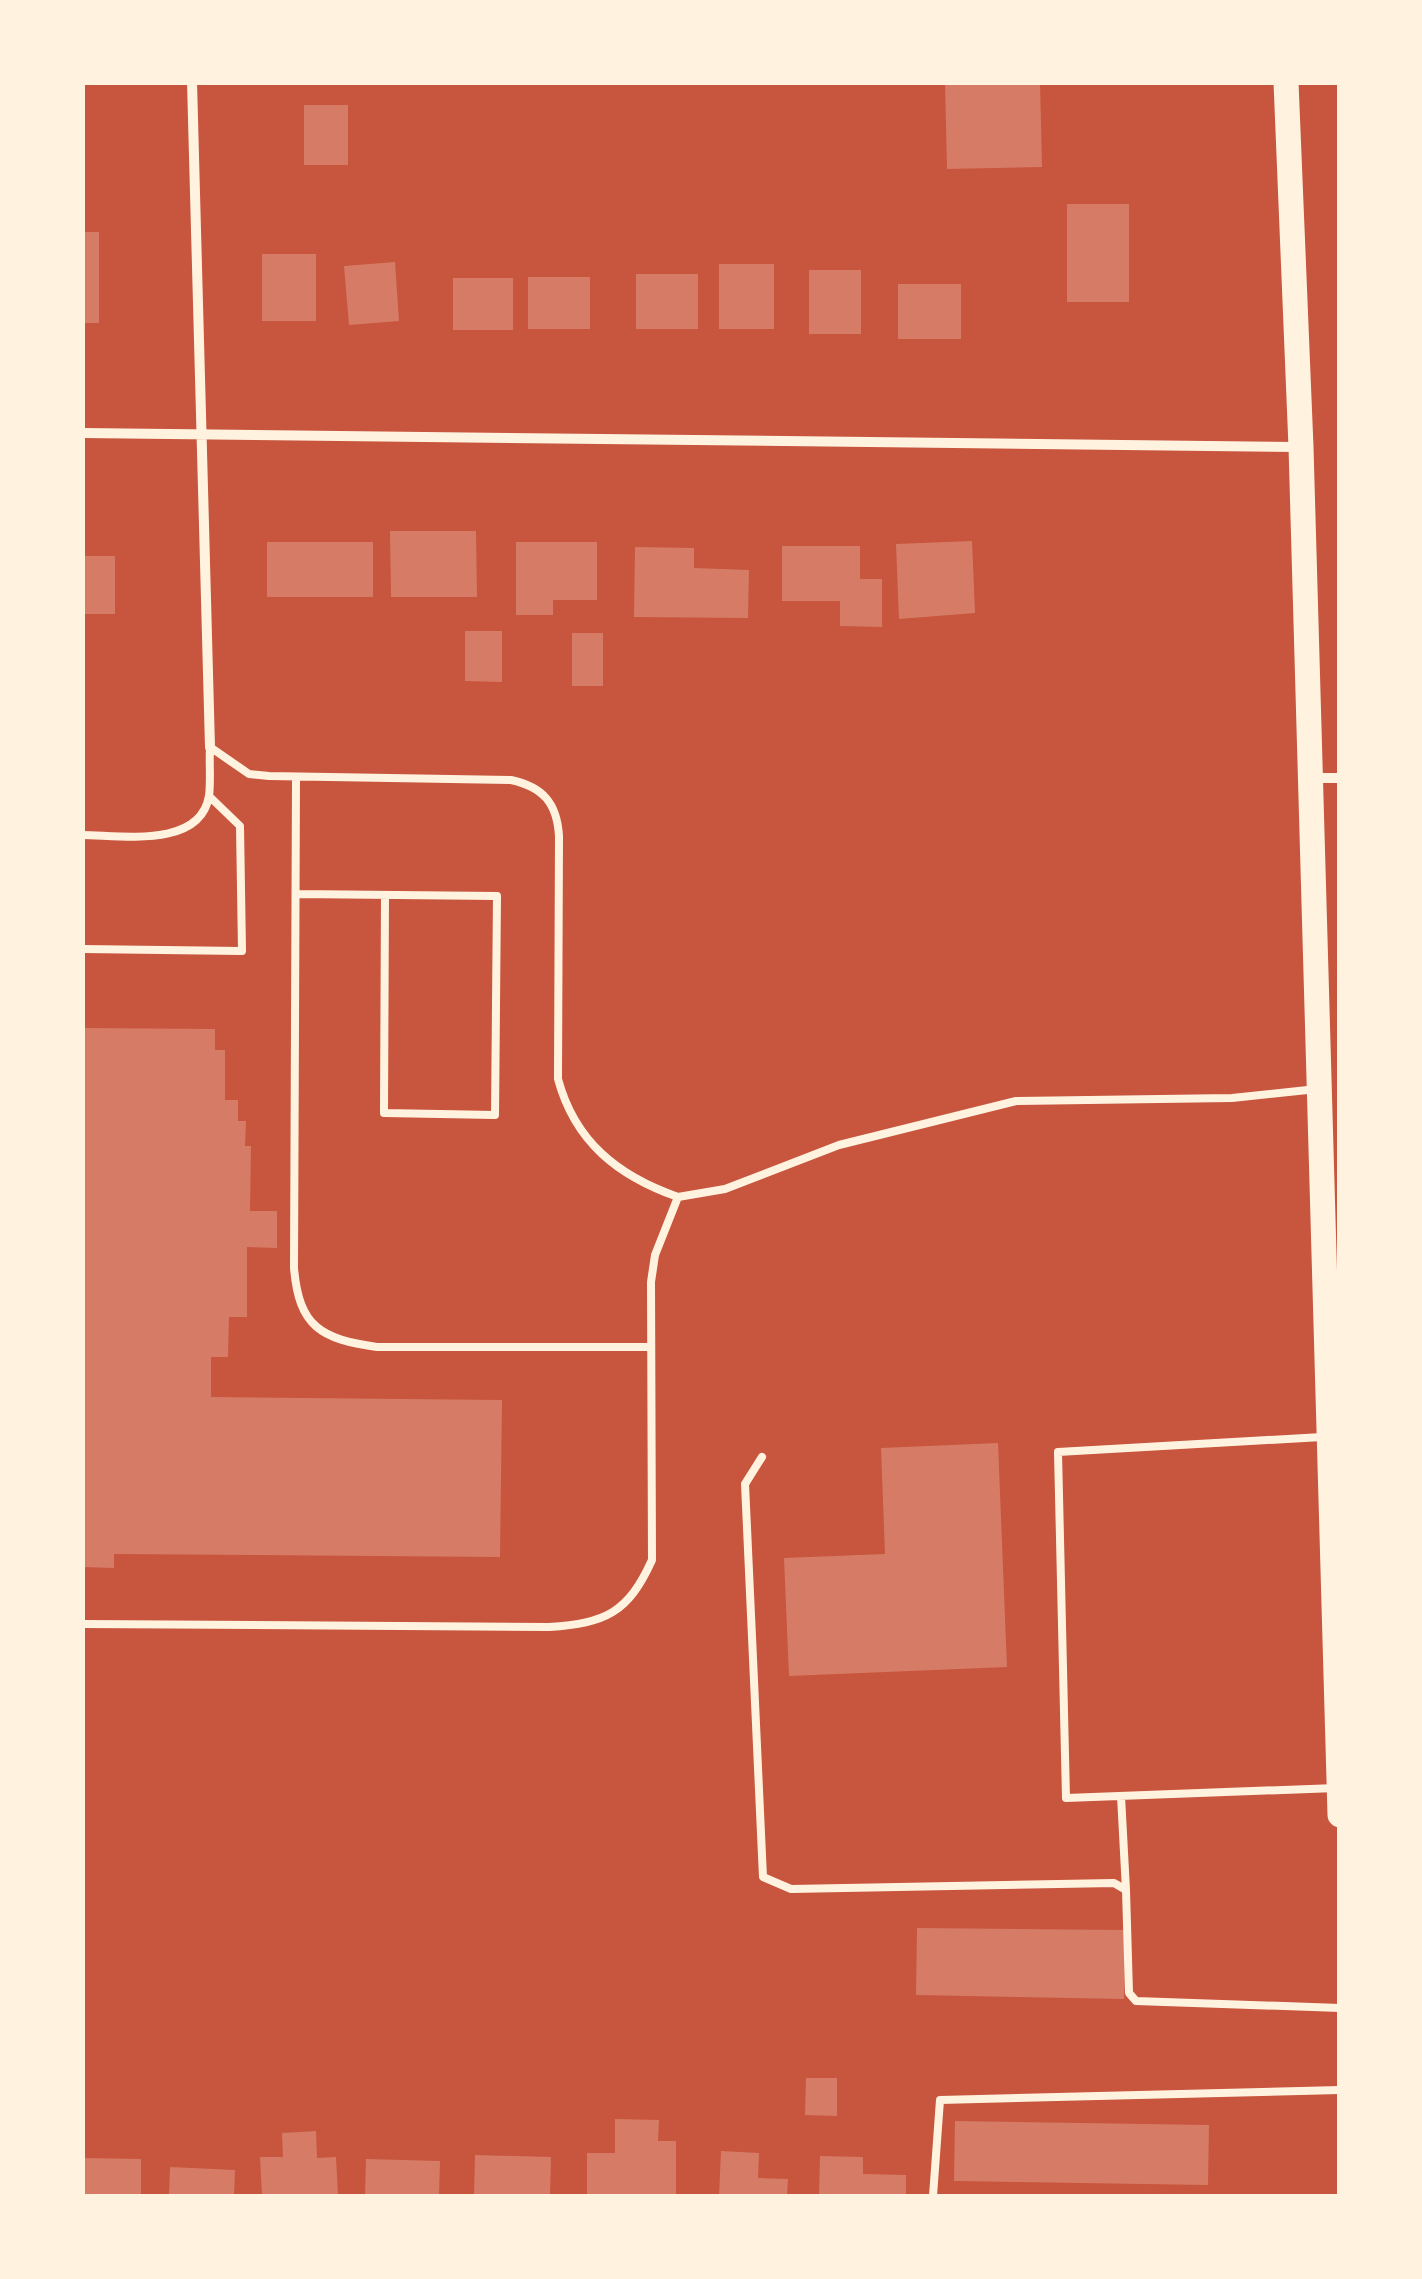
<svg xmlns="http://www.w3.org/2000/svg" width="1422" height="2279" viewBox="0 0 1422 2279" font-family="'Noto Sans',sans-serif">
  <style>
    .building { fill: #d67c66 }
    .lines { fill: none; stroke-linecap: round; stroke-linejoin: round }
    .service { stroke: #fff3e0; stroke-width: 8 }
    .minor { stroke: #fff3e0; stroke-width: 10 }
    .primary { stroke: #fff3e0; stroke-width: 25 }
  </style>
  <rect width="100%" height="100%" fill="#c8553d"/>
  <path class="building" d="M 945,82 L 1040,82 L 1042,167 L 947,169 Z
    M 304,105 L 348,105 L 348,165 L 304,165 Z
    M 1067,204 L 1129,204 L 1129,302 L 1067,302 Z
    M 82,232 L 99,232 L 99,323 L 82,323 Z
    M 262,254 L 316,254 L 316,321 L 262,321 Z
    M 395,262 L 399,321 L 349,325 L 344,266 Z
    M 719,264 L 774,264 L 774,329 L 719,329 Z
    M 809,270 L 861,270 L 861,334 L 809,334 Z
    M 636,274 L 698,274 L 698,329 L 636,329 Z
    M 528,277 L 590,277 L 590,329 L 528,329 Z
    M 453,278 L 513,278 L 513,330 L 453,330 Z
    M 898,284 L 961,284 L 961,339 L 898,339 Z
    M 390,531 L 476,531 L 477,597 L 391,597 Z
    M 972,541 L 975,613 L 899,619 L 896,544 Z
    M 267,542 L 373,542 L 373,597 L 267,597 Z
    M 516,542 L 597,542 L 597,600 L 553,600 L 553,615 L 516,615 Z
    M 782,546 L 860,546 L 860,579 L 882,579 L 882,627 L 840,626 L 840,601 L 782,601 Z
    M 635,547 L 694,548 L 694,568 L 749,570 L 748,618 L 634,617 Z
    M 82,556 L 115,556 L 115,614 L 82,614 Z
    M 465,631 L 502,631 L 502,682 L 465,681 Z
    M 572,633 L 603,633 L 603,686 L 572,686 Z
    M 82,1028 L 215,1029 L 215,1050 L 225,1050 L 225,1100 L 238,1100 L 238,1121 L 246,1121 L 245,1146 L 251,1146 L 250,1211 L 277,1211 L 277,1248 L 247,1247 L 247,1317 L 229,1317 L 228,1357 L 211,1357 L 211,1397 L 502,1400 L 500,1557 L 114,1554 L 114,1568 L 82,1567 Z
    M 998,1443 L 1007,1667 L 789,1676 L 784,1558 L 885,1554 L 881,1448 Z
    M 917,1928 L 1125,1930 L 1124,1999 L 916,1995 Z
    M 806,2078 L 837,2078 L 837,2116 L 805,2115 Z
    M 615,2119 L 659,2120 L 658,2141 L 676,2141 L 676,2196 L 587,2196 L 587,2153 L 615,2153 Z
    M 955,2121 L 1209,2125 L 1208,2185 L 954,2181 Z
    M 316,2131 L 317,2158 L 336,2157 L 338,2196 L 262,2196 L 260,2157 L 283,2157 L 282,2133 Z
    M 721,2151 L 759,2153 L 758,2178 L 788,2179 L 787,2196 L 719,2196 Z
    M 475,2155 L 551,2157 L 550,2196 L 474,2196 Z
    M 820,2156 L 863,2157 L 863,2174 L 906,2175 L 906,2196 L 819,2196 Z
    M 82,2158 L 141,2159 L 141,2196 L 82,2196 Z
    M 366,2159 L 440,2161 L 439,2196 L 365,2196 Z
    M 170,2167 L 235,2170 L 234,2196 L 169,2196 Z"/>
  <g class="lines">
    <path class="service" d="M 210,747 L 249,774 L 269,776 L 511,780 C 543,787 557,803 559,836 L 558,1079 C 575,1142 618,1176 678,1197
      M 296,778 L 294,1268 C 299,1327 321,1339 377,1347 L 648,1347
      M 82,835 C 120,835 200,849 209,796 C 211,781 209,763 210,747
      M 296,894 L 497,896 L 495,1115 L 384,1113 L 385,895
      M 82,949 L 242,951 L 240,826 L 209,796
      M 1322,1437 L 1058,1452 L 1066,1798 L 1336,1788
      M 762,1457 L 745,1484 L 763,1877 L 791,1889 L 1114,1883 L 1126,1890 L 1129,1993 L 1136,2001 L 1340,2008
      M 82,1624 L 549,1627 C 606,1623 628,1613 652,1560 L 651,1282 L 655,1255 L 678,1197 L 725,1189 L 839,1145 L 1016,1101 L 1232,1098 L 1317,1089
      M 1121,1796 L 1126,1890
      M 933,2196 L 940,2100 L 1340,2090"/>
    <path class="minor" d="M 192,82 L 210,747
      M 82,433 L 1300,447
      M 1314,778 L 1340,778"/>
    <path class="primary" d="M 1286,82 L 1301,447 L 1340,1815"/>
  </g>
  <rect width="1422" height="2279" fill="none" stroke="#fff3e0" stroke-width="170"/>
</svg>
